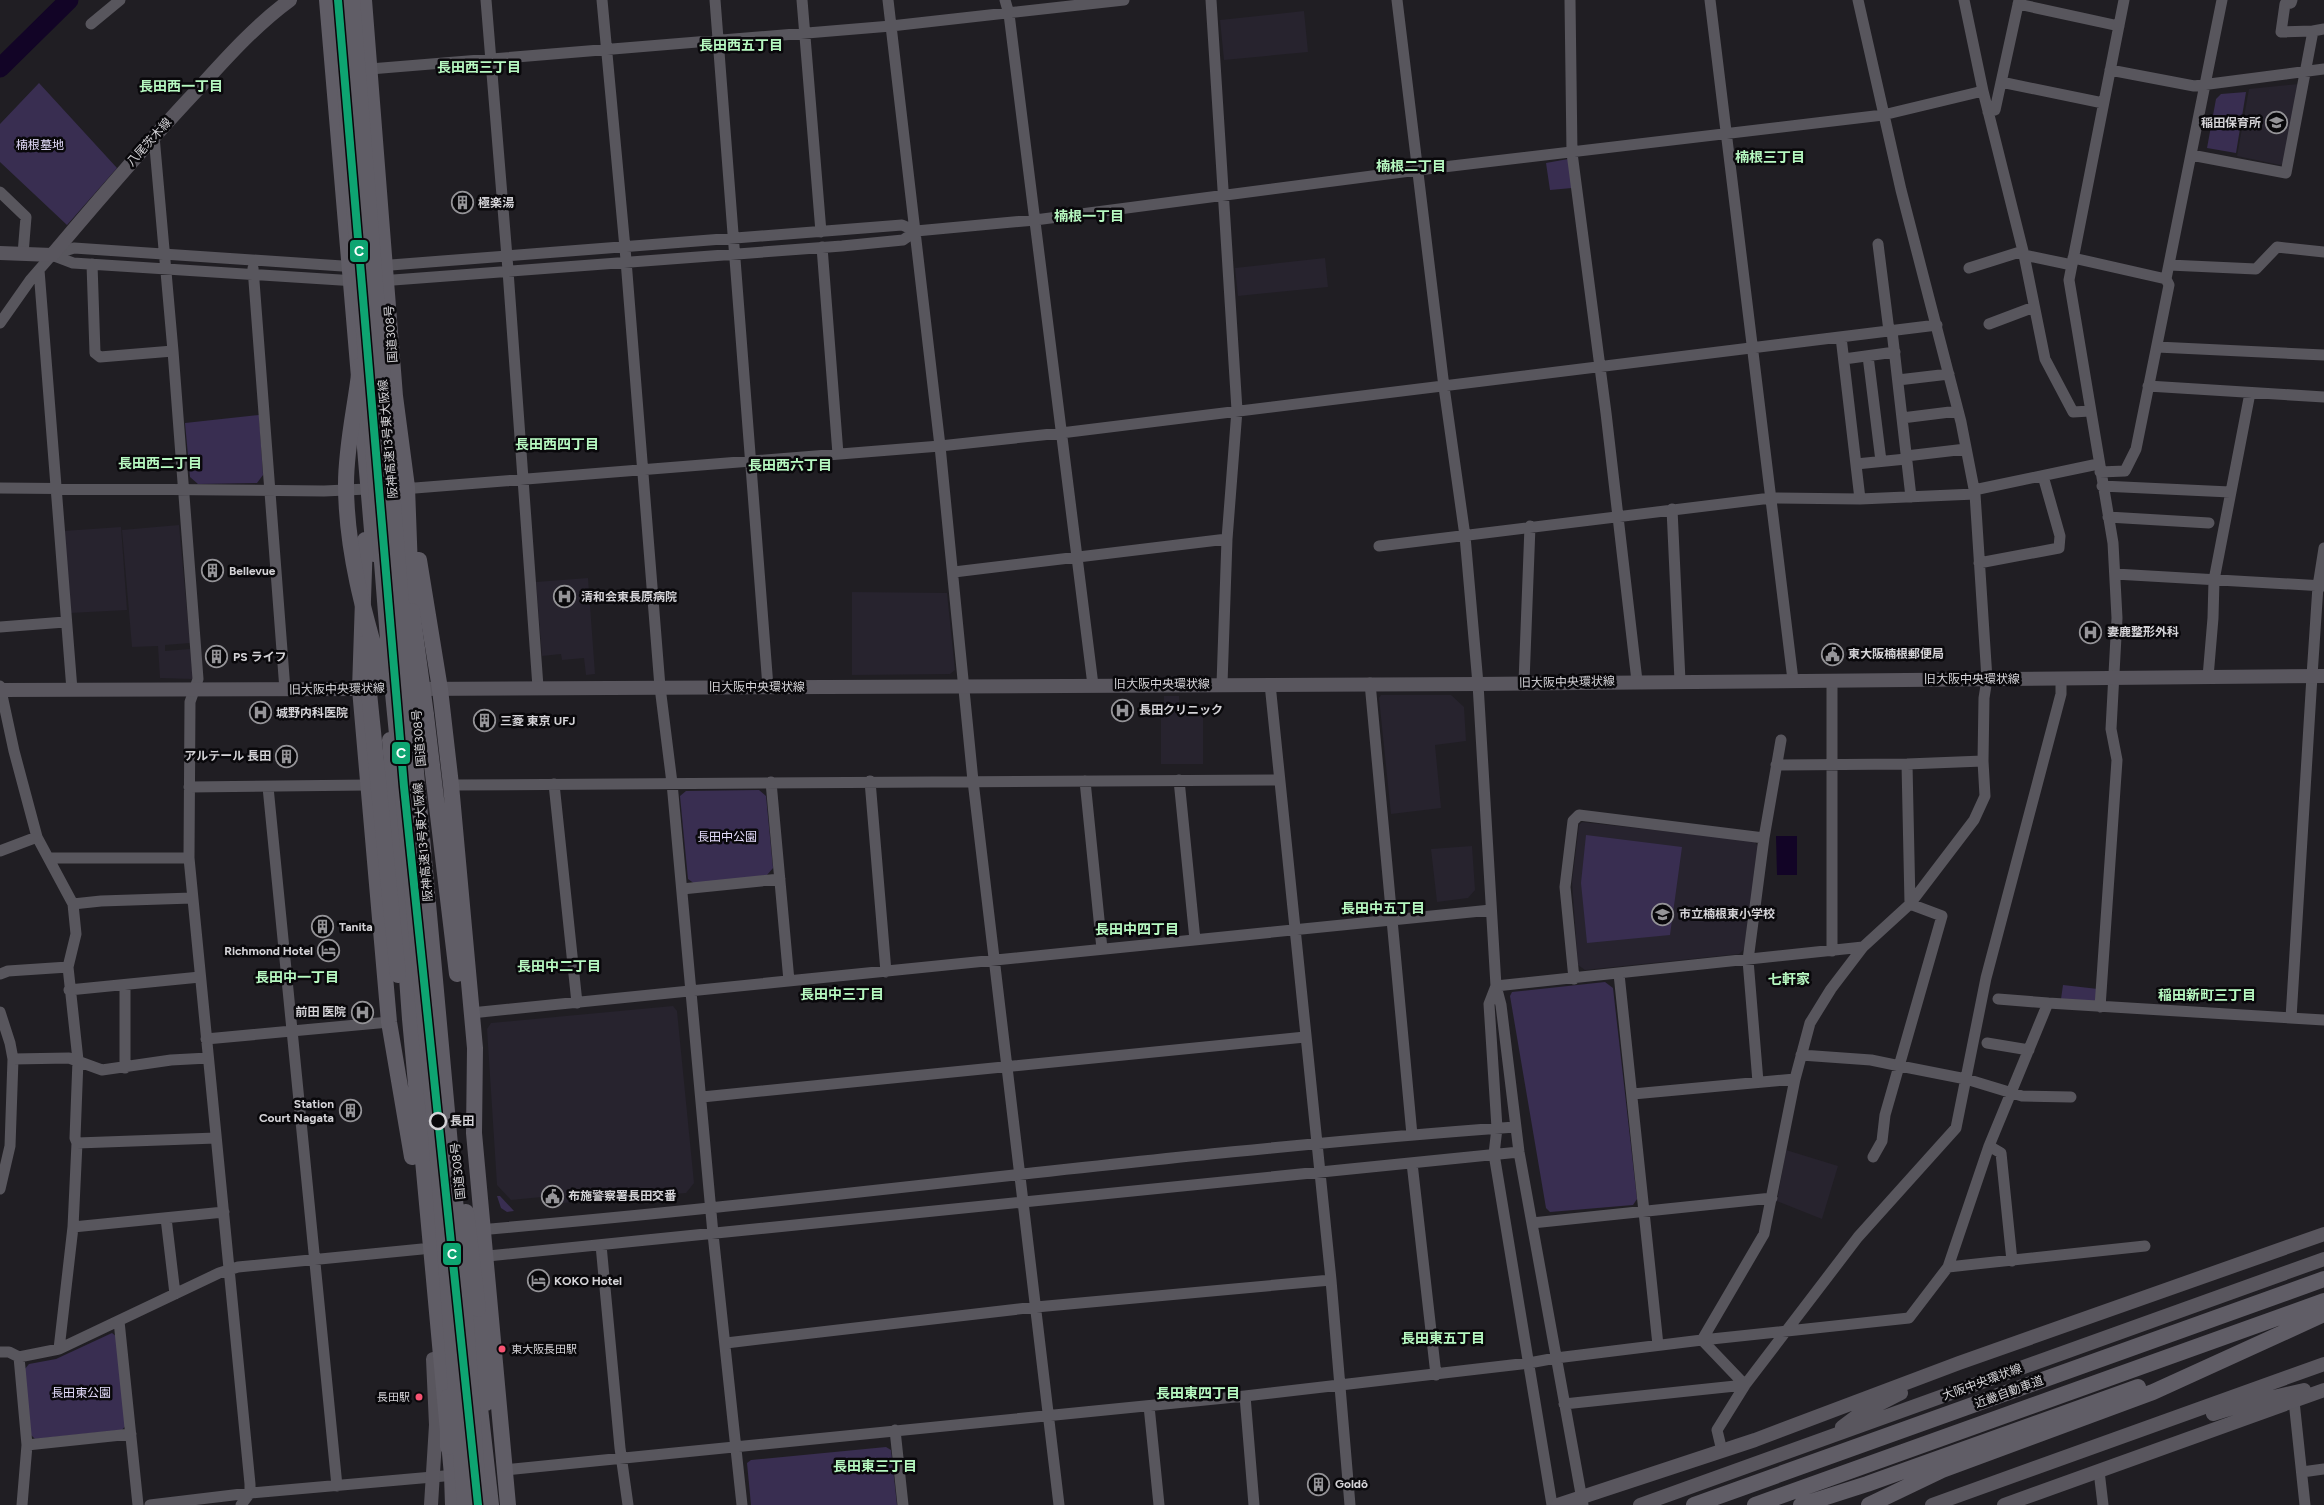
<svg xmlns="http://www.w3.org/2000/svg" width="2324" height="1505" viewBox="0 0 2324 1505" font-family="Figtree,'Noto Sans JP',sans-serif">
  <style>
    .built { fill: #27232e }
    .green { fill: #392e51 }
    .water { fill: #120426 }
    .lines { fill: none; stroke-linecap: round; stroke-linejoin: round }
    .river { stroke: #120426; stroke-width: 19 }
    .minor { stroke: #58565d; stroke-width: 11 }
    .major { stroke: #59565e; stroke-width: 14 }
    .highway { stroke: #605d66; stroke-width: 16 }
    .highway-bridge { stroke: #605d66; stroke-width: 16 }
    .metro-1-casing { stroke: #09080b; stroke-width: 11 }
    .metro-1 { stroke: #0ea471; stroke-width: 8 }
    .stop-dot { fill: #09080b; stroke: #d4d3d7; stroke-width: 2.5 }
    .bus-dot { fill: #f65372; stroke: #09080b; stroke-width: 2 }
    .labels { text-anchor: middle; stroke-width: 5; stroke-linejoin: round; paint-order: stroke }
    .bus-label { font-size: 11px; fill: #d4d3d7; stroke: #09080b; text-anchor: start }
    .poi-label { font-size: 12px; font-weight: bold; fill: #d4d3d7; stroke: #09080b; text-anchor: start }
    .street-label { font-size: 12px; fill: #d4d3d7; stroke: #09080b }
    .park-label { font-size: 12px; fill: #e4dcfb; stroke: #09080b }
    .stop-label { font-size: 12px; font-weight: bold; fill: #d4d3d7; stroke: #09080b; text-anchor: start }
    .neighbourhood-label { font-size: 14px; font-weight: bold; fill: #b6f8c0; stroke: #09080b }
    .line-badge { stroke: #09080b; stroke-width: 2 }
    .badge-label { font-size: 14px; text-anchor: middle; font-weight: bold; fill: #fff }
  </style>
  <rect width="100%" height="100%" fill="#201e23"/>
  <path class="built" d="M 1304,11 L 1308,52 L 1224,60 L 1220,20 Z
    M 2299,84 L 2284,164 L 2280,165 L 2237,156 L 2249,89 Z
    M 1325,258 L 1328,287 L 1238,296 L 1235,268 Z
    M 179,525 L 190,643 L 165,645 L 165,651 L 190,649 L 193,679 L 160,678 L 158,646 L 132,647 L 122,530 Z
    M 121,527 L 127,610 L 70,613 L 63,531 Z
    M 588,578 L 595,674 L 586,675 L 584,658 L 562,660 L 561,654 L 542,656 L 536,582 Z
    M 852,592 L 947,593 L 955,670 L 950,674 L 852,675 Z
    M 1381,695 L 1451,695 L 1464,707 L 1466,741 L 1435,745 L 1441,808 L 1391,814 L 1379,698 Z
    M 1164,696 L 1179,696 L 1180,712 L 1203,712 L 1203,764 L 1161,764 L 1161,717 L 1164,717 Z
    M 1582,822 L 1754,841 L 1760,849 L 1746,947 L 1739,954 L 1585,970 L 1578,965 L 1572,882 L 1579,825 Z
    M 1472,846 L 1475,890 L 1468,898 L 1437,902 L 1431,849 Z
    M 673,1006 L 677,1011 L 694,1183 L 686,1193 L 562,1203 L 561,1189 L 542,1191 L 542,1197 L 511,1200 L 497,1185 L 487,1029 L 491,1023 Z
    M 1786,1150 L 1838,1166 L 1822,1219 L 1777,1201 Z"/>
  <path class="green" d="M 39,83 L 117,168 L 67,225 L 0,162 L 0,124 Z
    M 2246,92 L 2236,153 L 2207,148 L 2216,99 L 2221,94 Z
    M 1568,159 L 1572,188 L 1550,190 L 1546,163 Z
    M 259,415 L 263,475 L 257,483 L 198,484 L 190,477 L 185,423 Z
    M 759,790 L 766,796 L 773,868 L 767,875 L 695,884 L 688,879 L 680,796 L 686,791 Z
    M 1586,835 L 1682,847 L 1670,935 L 1587,943 L 1581,883 Z
    M 1605,982 L 1613,988 L 1637,1199 L 1633,1205 L 1550,1212 L 1546,1208 L 1510,996 L 1512,992 Z
    M 2063,985 L 2098,989 L 2096,1003 L 2061,999 Z
    M 497,1196 L 500,1196 L 514,1211 L 507,1212 L 501,1208 Z
    M 112,1333 L 117,1337 L 127,1424 L 122,1430 L 35,1439 L 31,1435 L 24,1370 L 29,1364 L 56,1359 Z
    M 886,1447 L 891,1450 L 897,1505 L 751,1505 L 747,1463 L 751,1460 Z"/>
  <path class="water" d="M 1776,836 L 1797,836 L 1797,875 L 1777,875 Z"/>
  <g class="lines">
    <path class="river" d="M 0,68 L 69,0"/>
    <path class="minor" d="M 486,0 L 507,257 L 538,687
      M 602,0 L 625,248 L 660,687 L 672,783 L 713,1234 L 742,1505
      M 715,0 L 768,687
      M 802,0 L 821,232
      M 888,0 L 940,446 L 973,781 L 1059,1505
      M 1005,0 L 1009,14 L 1093,685
      M 1211,0 L 1237,410 L 1227,539 L 1222,684
      M 1397,0 L 1444,387 L 1465,536 L 1478,684 L 1496,986 L 1501,1005 L 1519,1152 L 1583,1505
      M 1570,0 L 1572,153 L 1606,413 L 1637,681
      M 1710,0 L 1793,680
      M 1964,0 L 1983,91 L 2024,255 L 2045,359 L 2073,412 L 2090,411
      M 2292,0 L 2291,3 L 2285,4 L 2281,32 L 2313,31
      M 2018,4 L 2119,26
      M 91,24 L 120,0
      M 370,69 L 891,26 L 1124,0
      M 2110,70 L 2194,86 L 2324,69
      M 2001,82 L 2103,103
      M 1988,112 L 1995,110 L 2019,0
      M 154,136 L 173,351 L 198,679 L 190,702 L 189,858 L 250,1484 L 250,1493 L 241,1505
      M 2191,155 L 2286,173 L 2313,31 L 2324,29
      M 0,192 L 26,217 L 23,254
      M 1878,244 L 1889,331
      M 822,247 L 838,454
      M 52,255 L 73,263 L 356,281
      M 2024,255 L 2072,265
      M 2073,258 L 2166,279 L 2222,0
      M 92,264 L 95,353 L 100,357 L 173,351
      M 2169,265 L 2256,269 L 2277,247 L 2324,252
      M 378,266 L 902,225 L 916,231 L 1035,220 L 1418,170 L 1883,115 L 1983,91
      M 253,268 L 285,690
      M 1969,268 L 2023,251
      M 39,270 L 72,690
      M 380,281 L 842,246 L 903,240 L 916,231
      M 0,323 L 31,279 L 52,255 L 74,248 L 357,267
      M 1989,324 L 2034,307
      M 1892,331 L 1911,497
      M 1841,337 L 1860,499
      M 2157,347 L 2324,355
      M 1868,356 L 1881,461
      M 1844,359 L 1895,352
      M 1898,380 L 1949,374
      M 2148,386 L 2324,397
      M 1902,418 L 1958,411
      M 1906,456 L 1966,449
      M 1856,464 L 1906,459
      M 2100,472 L 2125,471 L 2136,449 L 2169,285 L 2166,279
      M 2102,486 L 2230,492
      M 407,487 L 415,488 L 940,446 L 1061,433 L 1937,325
      M 0,488 L 324,491 L 367,489
      M 1974,490 L 2098,464
      M 1672,509 L 1680,681
      M 2108,517 L 2209,523
      M 1379,546 L 1771,498 L 1860,499 L 1975,494
      M 1979,563 L 2059,548 L 2060,536 L 2043,476
      M 954,572 L 1227,539
      M 2115,574 L 2324,586
      M 0,627 L 65,622
      M 2208,677 L 2213,618 L 2214,580 L 2250,393
      M 1832,680 L 1832,951
      M 1524,682 L 1530,526
      M 1370,683 L 1412,1135
      M 1270,684 L 1331,1280 L 1350,1505
      M 0,686 L 14,751 L 37,837 L 73,904 L 76,934 L 68,967 L 78,1060 L 75,1138 L 77,1143 L 73,1227 L 59,1349
      M 1776,765 L 1907,764 L 1983,761
      M 1179,780 L 1195,940
      M 870,781 L 886,972
      M 1085,781 L 1102,949
      M 771,782 L 789,981
      M 554,784 L 577,1003
      M 451,785 L 1279,780
      M 189,787 L 369,785
      M 268,787 L 337,1486
      M 0,851 L 37,837
      M 49,858 L 189,858
      M 682,889 L 780,879
      M 73,904 L 101,901 L 192,898
      M 0,974 L 8,971 L 68,967
      M 1619,974 L 1658,1345
      M 1574,979 L 1565,887 L 1573,821 L 1579,815 L 1764,838
      M 125,985 L 125,1068
      M 1496,986 L 1489,1004 L 1497,1128 L 1494,1154 L 1552,1505
      M 1496,986 L 1863,947
      M 69,990 L 200,977
      M 1998,999 L 2048,1003
      M 2100,1007 L 2117,760 L 2111,729 L 2117,618 L 2113,543 L 2069,280 L 2124,0
      M 0,1012 L 10,1043 L 13,1059 L 10,1146 L 0,1189
      M 471,1013 L 1491,910
      M 2291,1018 L 2312,676 L 2318,586 L 2324,548
      M 206,1039 L 389,1022
      M 1987,1043 L 2029,1050
      M 1801,1055 L 1871,1060 L 1900,1066 L 1966,1079 L 2022,1096 L 2071,1097
      M 13,1059 L 69,1058 L 102,1070 L 171,1060 L 208,1058
      M 1758,1082 L 1748,960 L 1764,838 L 1781,740
      M 1633,1094 L 1795,1079
      M 702,1097 L 1305,1037
      M 77,1143 L 216,1138
      M 1989,1146 L 2001,1153 L 2012,1261
      M 1873,1157 L 1882,1141 L 1885,1115 L 1942,916 L 1910,904 L 1907,764
      M 1412,1163 L 1436,1375
      M 166,1218 L 175,1294
      M 1532,1223 L 1772,1198
      M 73,1227 L 224,1212
      M 477,1230 C 824,1201 1169,1152 1515,1127
      M 601,1245 L 620,1448 L 628,1505
      M 478,1257 L 1519,1152
      M 1948,1267 L 2145,1246
      M 119,1321 L 138,1505
      M 726,1343 L 1036,1307 L 1331,1280
      M 0,1352 L 9,1352 L 19,1357 L 59,1349 L 219,1273 L 238,1267 L 422,1249
      M 19,1357 L 27,1445 L 22,1505
      M 1745,1385 L 1702,1340 L 1764,1234 L 1795,1079 L 1810,1023 L 1831,989 L 1863,947 L 1910,904 L 1974,820 L 1985,796 L 1983,761 L 1984,698 L 1987,679 L 1975,494 L 1961,422 L 1901,190 L 1858,0
      M 1245,1396 L 1254,1505
      M 2294,1401 L 2305,1505
      M 1564,1404 L 1745,1385
      M 1149,1406 L 1159,1505
      M 895,1430 L 903,1505
      M 27,1445 L 131,1434
      M 1722,1451 L 1717,1430 L 1745,1385 L 1858,1237 L 1956,1128 L 1986,978 L 2061,694 L 2061,679
      M 504,1470 L 1245,1396 L 1529,1363 L 1556,1358 L 1702,1340 L 1909,1318 L 1948,1267 L 1989,1146 L 2048,1003 L 2324,1020
      M 2099,1471 L 2103,1505
      M 2302,1472 L 2324,1469
      M 150,1505 L 250,1493 L 444,1476"/>
    <path class="major" d="M 0,253 L 52,255 C 100,198 149,141 200,87 C 228,56 257,24 290,0
      M 412,689 L 1478,684 L 2324,676
      M 0,690 L 371,689
      M 2213,1414 L 2252,1402 L 2304,1390
      M 1842,1427 L 1858,1415 L 1901,1393
      M 431,1505 L 436,1425 L 433,1359
      M 1558,1505 L 1755,1440 L 1959,1363 L 2324,1234
      M 1640,1505 L 2324,1259
      M 1932,1505 L 2324,1364
      M 2004,1505 L 2324,1390"/>
    <path class="highway" d="M 327,0 L 374,554
      M 364,0 L 395,396 L 407,487 L 412,624
      M 365,540 L 360,689 L 389,1022 L 412,1157
      M 419,560 L 440,689 L 451,785 L 475,1048 L 474,1133 L 508,1505
      M 426,715 L 457,974
      M 390,740 L 410,1019 L 452,1475 L 453,1505
      M 478,1309 L 486,1403
      M 478,1390 L 491,1505
      M 1694,1505 L 2324,1279
      M 1755,1505 L 2324,1301
      M 1801,1505 L 1867,1484 L 2138,1387
      M 1869,1505 L 1942,1470 L 2153,1392 L 2324,1314"/>
    <path class="highway-bridge" d="M 338,0 L 389,652 L 436,1136 L 465,1505
      M 352,0 L 405,651 L 465,1309 L 479,1505
      M 360,366 C 356,405 346,444 346,484 C 346,554 366,620 385,686
      M 412,611 L 426,715
      M 364,644 L 398,975
      M 466,1212 L 478,1309
      M 448,1397 L 448,1447"/>
    <defs>
      <path id="metro-1" d="M 338,0 L 404,787 L 478,1505"/>
    </defs>
    <use href="#metro-1" class="metro-1-casing"/>
    <use href="#metro-1" class="metro-1"/>
  </g>
  <defs>
    <symbol id="school-ring" viewBox="-11 -11 22 22"><circle r="9.5" fill="#09080b" stroke="#959498" stroke-width="1.5"/><path d="M0-5L7-2L0 1L-7-2ZM-4 1L0 2.5L4 1V4Q0 6-4 4Z" fill="#959498"/></symbol>
    <symbol id="building-ring" viewBox="-11 -11 22 22"><circle r="9.5" fill="#09080b" stroke="#959498" stroke-width="1.5"/><path d="M-4-6H4V6H1V3H-1V6H-4ZM-2.5-4.3h1.7v1.8h-1.7ZM.8-4.3h1.7v1.8H.8ZM-2.5-1h1.7V.8h-1.7ZM.8-1h1.7V.8H.8Z" fill="#959498"/></symbol>
    <symbol id="hospital-ring" viewBox="-11 -11 22 22"><circle r="9.5" fill="#09080b" stroke="#959498" stroke-width="1.5"/><path d="M-5-5h3v3.5h4V-5h3V5h-3V1.5h-4V5h-3Z" fill="#959498"/></symbol>
    <symbol id="civic-ring" viewBox="-11 -11 22 22"><circle r="9.5" fill="#09080b" stroke="#959498" stroke-width="1.5"/><path d="M-.6-6.5H3V-4.5H.6V-3L4-1V1h2V6H-6V1h2V-1L-.6-3ZM-1.2 2.5V6h2.4V2.5Z" fill="#959498"/></symbol>
    <symbol id="hotel-ring" viewBox="-11 -11 22 22"><circle r="9.5" fill="#09080b" stroke="#959498" stroke-width="1.5"/><path d="M-6-4.5h1.5V1H6V5H4.5V3h-9V5H-6ZM-4 0a1.8 1.8 0 1 1 3.6 0ZM.5 0V-2.5h3Q6-2.5 6 0Z" fill="#959498"/></symbol>
  </defs>
  <g fill-rule="evenodd">
    <use href="#school-ring" x="2264" y="110" width="25" height="25"/>
    <use href="#building-ring" x="450" y="190" width="25" height="25"/>
    <use href="#building-ring" x="200" y="558" width="25" height="25"/>
    <use href="#hospital-ring" x="552" y="584" width="25" height="25"/>
    <use href="#hospital-ring" x="2078" y="620" width="25" height="25"/>
    <use href="#civic-ring" x="1820" y="642" width="25" height="25"/>
    <use href="#building-ring" x="204" y="644" width="25" height="25"/>
    <use href="#hospital-ring" x="1110" y="698" width="25" height="25"/>
    <use href="#hospital-ring" x="248" y="700" width="25" height="25"/>
    <use href="#building-ring" x="472" y="708" width="25" height="25"/>
    <use href="#building-ring" x="274" y="744" width="25" height="25"/>
    <use href="#school-ring" x="1650" y="902" width="25" height="25"/>
    <use href="#building-ring" x="310" y="914" width="25" height="25"/>
    <use href="#hotel-ring" x="316" y="938" width="25" height="25"/>
    <use href="#hospital-ring" x="350" y="1000" width="25" height="25"/>
    <use href="#building-ring" x="338" y="1098" width="25" height="25"/>
    <use href="#civic-ring" x="540" y="1184" width="25" height="25"/>
    <use href="#hotel-ring" x="526" y="1268" width="25" height="25"/>
    <use href="#building-ring" x="1306" y="1472" width="25" height="25"/>
  </g>
  <circle class="stop-dot" cx="438" cy="1121" r="8"/>
  <g class="bus-dot">
    <circle cx="502" cy="1349" r="4.5"/>
    <circle cx="419" cy="1397" r="4.5"/>
  </g>
  <g class="labels">
    <g class="bus-label">
      <text x="511" y="1353">東大阪長田駅</text>
      <text x="410" y="1401" text-anchor="end">長田駅</text>
    </g>
    <g class="poi-label">
      <text x="2261" y="127" text-anchor="end">稲田保育所</text>
      <text x="478" y="207">極楽湯</text>
      <text x="229" y="575">Bellevue</text>
      <text x="581" y="601">清和会東長原病院</text>
      <text x="2107" y="636">妻鹿整形外科</text>
      <text x="1848" y="658">東大阪楠根郵便局</text>
      <text x="233" y="661">PS ライフ</text>
      <text x="1139" y="714">長田クリニック</text>
      <text x="276" y="717">城野内科医院</text>
      <text x="500" y="725">三菱 東京 UFJ</text>
      <text x="271" y="760" text-anchor="end">アルテール 長田</text>
      <text x="1679" y="918">市立楠根東小学校</text>
      <text x="339" y="931">Tanita</text>
      <text x="313" y="955" text-anchor="end">Richmond Hotel</text>
      <text x="346" y="1016" text-anchor="end">前田 医院</text>
      <text x="334" y="1108" text-anchor="end">Station<tspan x="334" dy="14">Court Nagata</tspan></text>
      <text x="568" y="1200">布施警察署長田交番</text>
      <text x="554" y="1285">KOKO Hotel</text>
      <text x="1335" y="1488">Goldô</text>
    </g>
    <g class="street-label">
      <text transform="translate(149 142) rotate(-48)" y="4">八尾茨木線</text>
      <text transform="translate(391 334) rotate(-94)" y="4">国道308号</text>
      <text transform="translate(388 439) rotate(-95)" y="4">阪神高速13号東大阪線</text>
      <text x="1972" y="683">旧大阪中央環状線</text>
      <text transform="translate(1567 682) rotate(-1)" y="4">旧大阪中央環状線</text>
      <text x="1162" y="688">旧大阪中央環状線</text>
      <text x="757" y="691">旧大阪中央環状線</text>
      <text transform="translate(337 689) rotate(-1)" y="4">旧大阪中央環状線</text>
      <text transform="translate(419 738) rotate(-95)" y="4">国道308号</text>
      <text transform="translate(423 842) rotate(-95)" y="4">阪神高速13号東大阪線</text>
      <text transform="translate(458 1171) rotate(-96)" y="4">国道308号</text>
      <text transform="translate(1982 1382) rotate(-20)" y="4">大阪中央環状線</text>
      <text transform="translate(2009 1392) rotate(-20)" y="4">近畿自動車道</text>
    </g>
    <g class="park-label">
      <text x="40" y="149">楠根墓地</text>
      <text x="727" y="841">長田中公園</text>
      <text x="81" y="1397">長田東公園</text>
    </g>
    <g class="stop-label">
      <text x="450" y="1125">長田</text>
    </g>
    <g class="neighbourhood-label">
      <text x="741" y="50">長田西五丁目</text>
      <text x="479" y="72">長田西三丁目</text>
      <text x="181" y="91">長田西一丁目</text>
      <text x="1770" y="162">楠根三丁目</text>
      <text x="1411" y="171">楠根二丁目</text>
      <text x="1089" y="221">楠根一丁目</text>
      <text x="557" y="449">長田西四丁目</text>
      <text x="160" y="468">長田西二丁目</text>
      <text x="790" y="470">長田西六丁目</text>
      <text x="1383" y="913">長田中五丁目</text>
      <text x="1137" y="934">長田中四丁目</text>
      <text x="559" y="971">長田中二丁目</text>
      <text x="297" y="982">長田中一丁目</text>
      <text x="1789" y="984">七軒家</text>
      <text x="842" y="999">長田中三丁目</text>
      <text x="2207" y="1000">稲田新町三丁目</text>
      <text x="1443" y="1343">長田東五丁目</text>
      <text x="1198" y="1398">長田東四丁目</text>
      <text x="875" y="1471">長田東三丁目</text>
    </g>
  </g>
  <g class="line-badge">
    <rect x="349" y="239" width="20" height="24" rx="5" fill="#0ea471"/>
    <rect x="391" y="741" width="20" height="24" rx="5" fill="#0ea471"/>
    <rect x="442" y="1242" width="20" height="24" rx="5" fill="#0ea471"/>
  </g>
  <g class="badge-label">
    <text x="359" y="256">C</text>
    <text x="401" y="758">C</text>
    <text x="452" y="1259">C</text>
  </g>
</svg>
